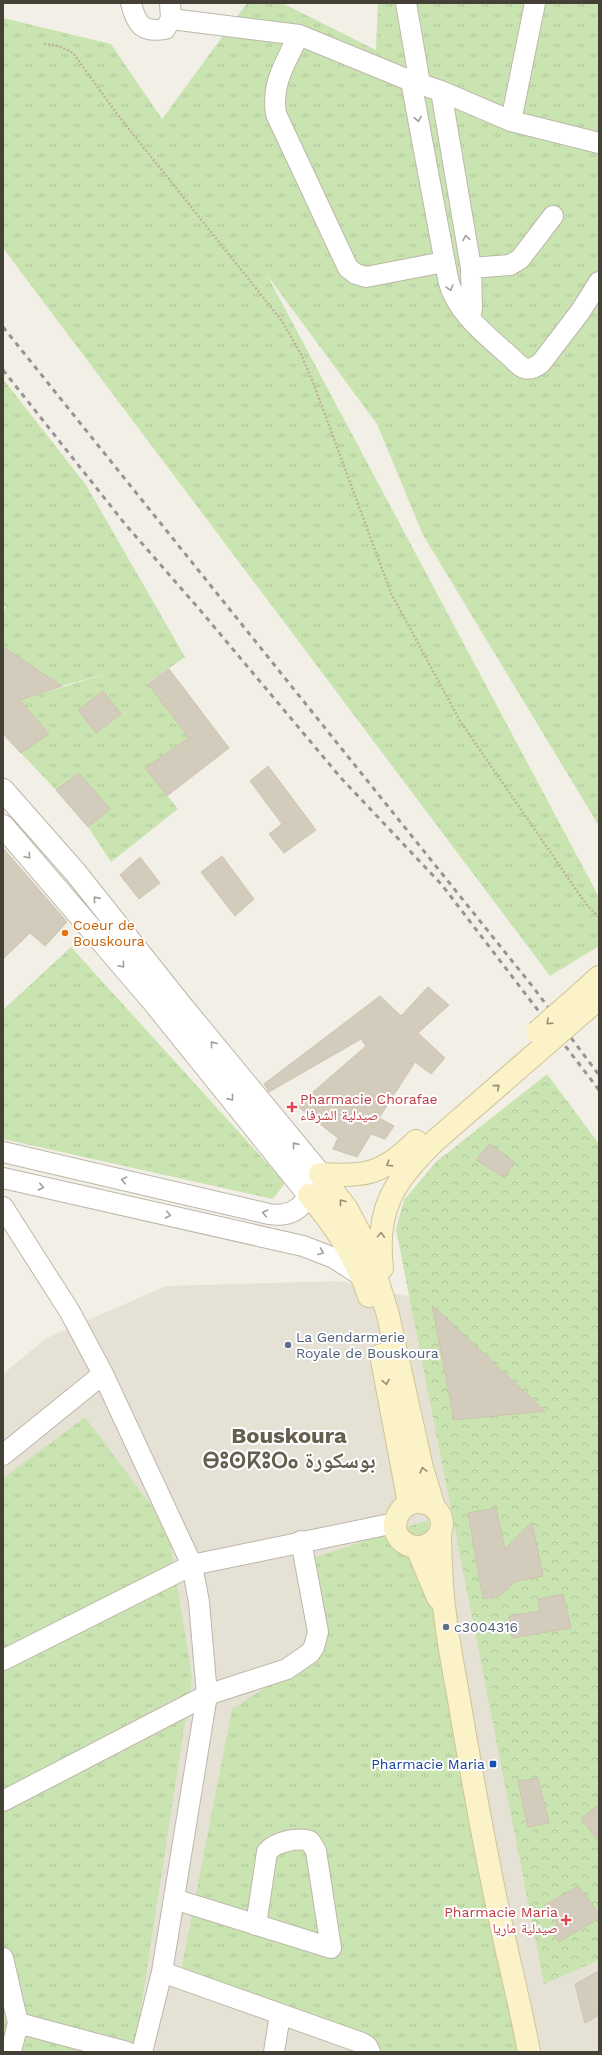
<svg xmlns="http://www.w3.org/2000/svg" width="602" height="2055" viewBox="0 0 602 2055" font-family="'Work Sans','Noto Naskh Arabic','Noto Sans Tifinagh',sans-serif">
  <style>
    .residential { fill: #e6e1d5 }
    .grass { fill: url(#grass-tufts) }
    .park { fill: url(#park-crowns) }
    .building { fill: #d3cbbc; stroke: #cdc4b0 }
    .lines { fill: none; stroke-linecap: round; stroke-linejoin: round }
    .minor-casing { stroke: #bdb7aa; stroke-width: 22 }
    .tertiary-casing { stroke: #bdb7aa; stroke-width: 24 }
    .secondary-casing { stroke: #cfc498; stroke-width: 24 }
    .path { stroke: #beb49c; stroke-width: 2.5; stroke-dasharray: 2 2; stroke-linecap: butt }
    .minor { stroke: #fff; stroke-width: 20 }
    .tertiary { stroke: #fff; stroke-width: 22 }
    .secondary { stroke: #fbf2c7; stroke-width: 22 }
    .rail { stroke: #959595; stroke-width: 3; stroke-dasharray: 5 5; stroke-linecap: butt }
    .secondary-bridge-casing { stroke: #cfc498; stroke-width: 24; stroke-linecap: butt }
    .secondary-bridge { stroke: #fbf2c7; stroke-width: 22 }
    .oneway { stroke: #a2a09a }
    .oneway2 { stroke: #969077 }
    .food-dot { fill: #e8710a; stroke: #fff; stroke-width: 1.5 }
    .health-dot { fill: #e0444e; stroke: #fff; stroke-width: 1.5 }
    .service-dot { fill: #5c6f8a; stroke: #fff; stroke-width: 1.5 }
    .transit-dot { fill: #1a4fb4; stroke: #fff; stroke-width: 1.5 }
    .labels { text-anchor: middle; stroke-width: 4; stroke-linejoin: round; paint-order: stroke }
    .food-label { font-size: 14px; fill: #c56008; stroke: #fff; text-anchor: start }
    .health-label { font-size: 14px; fill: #be3a42; stroke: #fff; text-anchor: start }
    .service-label { font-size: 14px; fill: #4e5e75; stroke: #fff; text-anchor: start }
    .transit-label { font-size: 14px; fill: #164399; stroke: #fff; text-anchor: end }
    .town-label { font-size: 22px; font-weight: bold; fill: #665e4e; stroke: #fff }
  </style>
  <defs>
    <pattern id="grass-tufts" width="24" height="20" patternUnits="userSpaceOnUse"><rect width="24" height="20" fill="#cae4b1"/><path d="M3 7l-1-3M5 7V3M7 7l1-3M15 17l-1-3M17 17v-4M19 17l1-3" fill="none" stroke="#afc599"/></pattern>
    <pattern id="park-crowns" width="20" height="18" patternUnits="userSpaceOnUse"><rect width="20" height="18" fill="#cae4b1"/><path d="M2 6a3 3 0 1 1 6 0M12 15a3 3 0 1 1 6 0" fill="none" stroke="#afc599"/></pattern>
  </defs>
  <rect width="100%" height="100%" fill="#f2efe6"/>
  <path class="residential" d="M 339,1281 L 470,1310 L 599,1879 L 599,2052 L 134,2052 L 156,1900 L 85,1417 L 3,1478 L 3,1374 L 45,1339 L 166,1286 Z"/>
  <path class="grass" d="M 247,3 L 282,3 L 376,50 L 378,3 L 599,3 L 599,826 L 423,535 L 377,424 L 267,275 L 599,897 L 599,946 L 550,976 L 3,248 L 3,18 L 111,44 L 162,119 Z
    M 3,379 L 86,485 L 185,657 L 148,683 L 189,738 L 145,768 L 178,809 L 111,862 L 88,827 L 109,809 L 79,773 L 56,790 L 21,753 L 49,734 L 20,700 L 112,672 L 62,686 L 3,647 L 3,612 L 6,607 L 3,606 Z
    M 71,947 L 285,1183 L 273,1199 L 3,1139 L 3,1010 Z
    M 85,1417 L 168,1528 L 192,1677 L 134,2052 L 3,2052 L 3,1478 Z
    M 428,1520 L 535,2052 L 362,2052 L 178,1986 L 232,1709 L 319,1653 L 304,1561 Z"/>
  <path class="park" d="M 547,1074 L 599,1144 L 599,1960 L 544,1984 L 396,1229 L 404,1200 L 436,1162 Z"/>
  <path class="building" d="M 3,647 L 62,686 L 20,700 L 49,734 L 21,753 L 3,734 Z
    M 169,669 L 229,748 L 167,796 L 145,768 L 189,738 L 148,684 Z
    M 103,691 L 121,714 L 96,733 L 78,710 Z
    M 268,766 L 316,830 L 284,853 L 269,834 L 282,824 L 250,781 Z
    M 79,773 L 110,809 L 88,827 L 56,790 Z
    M 3,848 L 67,922 L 45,946 L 30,933 L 3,959 Z
    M 222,856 L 254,899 L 235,916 L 201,872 Z
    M 140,857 L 160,883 L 139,899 L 120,875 Z
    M 428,987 L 449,1005 L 418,1033 L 445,1058 L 431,1074 L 415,1062 L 379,1118 L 394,1126 L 385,1139 L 371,1134 L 357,1157 L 333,1149 L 338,1138 L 297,1106 L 366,1046 L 361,1039 L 269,1092 L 264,1084 L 380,996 L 401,1016 Z
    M 489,1144 L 514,1162 L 505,1178 L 476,1160 Z
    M 432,1305 L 545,1411 L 454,1420 Z
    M 496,1508 L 505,1549 L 532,1522 L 543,1576 L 514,1582 L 500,1596 L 483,1599 L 468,1513 Z
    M 563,1594 L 571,1628 L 512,1638 L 509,1616 L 540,1611 L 538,1599 Z
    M 538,1778 L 549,1823 L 528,1827 L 518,1781 Z
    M 599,1804 L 599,1842 L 581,1819 Z
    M 578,1886 L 599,1914 L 599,1918 L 559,1942 L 550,1929 L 557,1924 L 545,1905 Z
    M 599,1971 L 599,2015 L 585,2023 L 575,1984 Z"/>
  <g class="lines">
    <defs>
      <path id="minor" d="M 131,3 C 136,24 142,33 165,29 L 171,19 L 170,3
        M 406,3 L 420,84
        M 171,19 L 299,35 L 411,81 L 441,91 L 511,121 L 599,143
        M 299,35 C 286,62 271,83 276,114 L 348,268 L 356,274 L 366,277 L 444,262
        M 411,81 L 448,279 C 456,315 492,339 517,363 C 525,371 532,370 541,363 L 580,312 L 599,282
        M 441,91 L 471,268 L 472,308 L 470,318
        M 511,121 L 535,3
        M 471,268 L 510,265 L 520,259 L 553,216
        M 3,1152 L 269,1214 C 287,1217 300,1211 309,1195
        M 3,1178 L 303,1246 L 334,1258 L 362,1276
        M 3,1207 L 70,1312 L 103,1374 L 192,1565 L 199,1602 L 207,1695 L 162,1972 L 142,2052
        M 3,1455 L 103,1374
        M 3,1660 L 192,1565 L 395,1523
        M 3,1801 L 207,1695 L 287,1669 L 310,1653 L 314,1647 L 318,1632 L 301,1541
        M 174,1899 L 331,1948 L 316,1851 L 310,1841 C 297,1837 275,1842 267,1852 L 256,1925
        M 3,1958 L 18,2023 L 11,2052
        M 162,1972 L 362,2043 L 367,2046 L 370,2052
        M 18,2023 L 127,2052
        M 274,2052 L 280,2015"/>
      <path id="tertiary" d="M 3,790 L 76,873 L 180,1004 L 320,1174
        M 3,826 L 152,1000 L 309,1195"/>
      <path id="secondary" d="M 578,996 L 599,977
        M 588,1008 L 599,998
        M 320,1174 L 347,1209 L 368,1249 L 388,1315 L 422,1468 L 434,1507
        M 320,1174 C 366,1177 383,1174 416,1141
        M 309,1195 C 335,1226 356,1257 369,1296
        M 382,1268 C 375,1208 394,1181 436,1140
        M 381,1355 L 409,1503
        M 440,1533 C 423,1562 384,1541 398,1515 C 408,1494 440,1500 442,1523 C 442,1528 440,1532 440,1536 C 441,1562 441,1589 445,1614 C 448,1641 453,1667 458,1694 C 470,1766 483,1838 498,1910 C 508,1958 520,2004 529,2052
        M 417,1548 L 438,1598"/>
    </defs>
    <use href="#minor" class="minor-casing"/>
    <use href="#tertiary" class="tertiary-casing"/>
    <use href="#secondary" class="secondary-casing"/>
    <path class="path" d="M 44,44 L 59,46 L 73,53 L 117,114 L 282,321 L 300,352 L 314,385 L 391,593 L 460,721 L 586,904 L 599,917"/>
    <use href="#minor" class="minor"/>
    <use href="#tertiary" class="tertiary"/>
    <use href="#secondary" class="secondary"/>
    <path class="rail" d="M 3,327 L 533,987 L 599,1075
      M 3,370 L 125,524 L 200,610 L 341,778 L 442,885 L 599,1090"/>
    <defs>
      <path id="secondary-bridge" d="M 537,1032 L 578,996
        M 436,1140 L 588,1008"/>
    </defs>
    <use href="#secondary-bridge" class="secondary-bridge-casing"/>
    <use href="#secondary-bridge" class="secondary-bridge"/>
  </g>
  <defs><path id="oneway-chevron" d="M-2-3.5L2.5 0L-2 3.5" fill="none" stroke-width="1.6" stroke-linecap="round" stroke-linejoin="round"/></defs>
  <g class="oneway">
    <use href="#oneway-chevron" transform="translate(418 119) rotate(80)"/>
    <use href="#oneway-chevron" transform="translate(466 238) rotate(-99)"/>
    <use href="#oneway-chevron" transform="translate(450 288) rotate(73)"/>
    <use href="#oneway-chevron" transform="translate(28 856) rotate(49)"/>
    <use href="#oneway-chevron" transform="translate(96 899) rotate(-129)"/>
    <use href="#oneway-chevron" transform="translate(122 965) rotate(49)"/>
    <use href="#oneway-chevron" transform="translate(213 1044) rotate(-129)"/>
    <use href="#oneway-chevron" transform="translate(231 1098) rotate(51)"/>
    <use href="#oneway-chevron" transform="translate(295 1145) rotate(-129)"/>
    <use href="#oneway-chevron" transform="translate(124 1180) rotate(-167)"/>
    <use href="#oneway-chevron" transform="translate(41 1187) rotate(13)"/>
    <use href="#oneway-chevron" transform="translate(265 1213) rotate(-168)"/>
    <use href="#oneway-chevron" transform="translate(168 1215) rotate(13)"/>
    <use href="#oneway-chevron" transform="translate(321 1252) rotate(22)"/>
  </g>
  <g class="oneway2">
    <use href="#oneway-chevron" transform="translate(549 1022) rotate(138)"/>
    <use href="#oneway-chevron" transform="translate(497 1087) rotate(-41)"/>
    <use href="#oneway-chevron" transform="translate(389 1164) rotate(148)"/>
    <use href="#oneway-chevron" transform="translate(342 1202) rotate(-127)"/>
    <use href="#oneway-chevron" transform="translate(381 1235) rotate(-86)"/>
    <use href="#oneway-chevron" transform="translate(386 1382) rotate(79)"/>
    <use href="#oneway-chevron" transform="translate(423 1470) rotate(-105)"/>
  </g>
  <circle class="food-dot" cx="65" cy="933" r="4"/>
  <g class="health-dot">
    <path d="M290 1101h4v4h4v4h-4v4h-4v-4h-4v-4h4z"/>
    <path d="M564 1914h4v4h4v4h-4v4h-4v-4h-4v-4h4z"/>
  </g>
  <g class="service-dot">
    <circle cx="288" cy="1345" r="4"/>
    <circle cx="446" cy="1627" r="4"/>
  </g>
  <rect class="transit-dot" x="489" y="1760" width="8" height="8" rx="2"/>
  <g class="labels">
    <g class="food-label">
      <text x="73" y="930">Coeur de<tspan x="73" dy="16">Bouskoura</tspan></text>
    </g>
    <g class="health-label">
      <text x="300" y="1104">Pharmacie Chorafae<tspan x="300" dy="16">صيدلية الشرفاء</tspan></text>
      <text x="558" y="1917" text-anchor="end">Pharmacie Maria<tspan x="558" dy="16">صيدلية ماريا</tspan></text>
    </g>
    <g class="service-label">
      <text x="296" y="1342">La Gendarmerie<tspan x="296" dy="16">Royale de Bouskoura</tspan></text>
      <text x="454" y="1632">c3004316</text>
    </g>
    <g class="transit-label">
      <text x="485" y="1769">Pharmacie Maria</text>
    </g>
    <g class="town-label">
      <text x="289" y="1443">Bouskoura<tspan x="289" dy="25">ⴱⵓⵙⴽⵓⵔⴰ بوسكورة</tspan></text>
    </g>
  </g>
  <rect width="602" height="2055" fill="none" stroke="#444036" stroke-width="8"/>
</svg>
